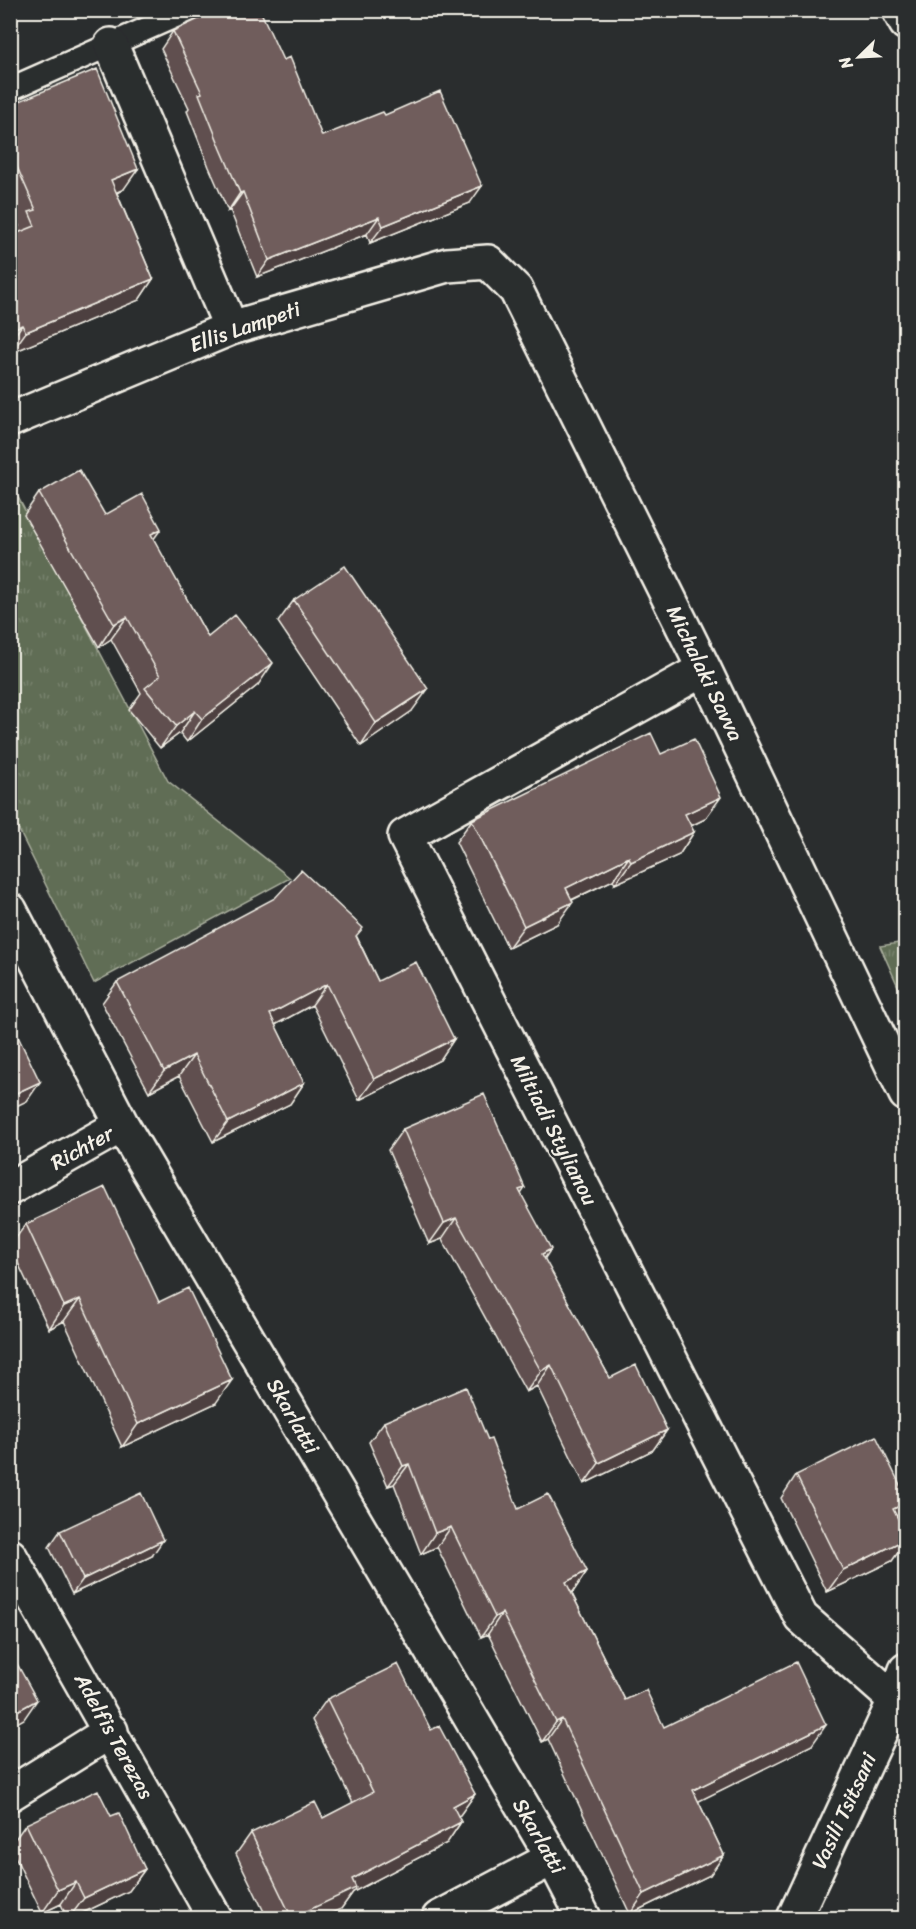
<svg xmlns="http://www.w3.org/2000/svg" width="916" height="1929" viewBox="0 0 916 1929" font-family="Sriracha,sans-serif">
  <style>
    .grass { fill: url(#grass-tufts); stroke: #aaaf9e; stroke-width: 1.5 }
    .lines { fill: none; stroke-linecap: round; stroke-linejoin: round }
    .service-casing { stroke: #f4f1e8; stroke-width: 27 }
    .minor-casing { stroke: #f4f1e8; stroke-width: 38 }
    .trunk-casing { stroke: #f4f1e8; stroke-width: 38 }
    .service { stroke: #2a2d2e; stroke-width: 22 }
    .minor { stroke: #2a2d2e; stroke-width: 33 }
    .trunk { stroke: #2a2d2e; stroke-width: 33 }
    .wall { fill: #60504f; stroke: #f4f1e8; stroke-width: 1.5 }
    .shaded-wall { fill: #4e4140; stroke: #f4f1e8; stroke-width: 1.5 }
    .building { fill: #705d5c; stroke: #f4f1e8; stroke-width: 1.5 }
    .labels { text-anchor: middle; stroke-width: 4.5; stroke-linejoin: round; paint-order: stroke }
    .street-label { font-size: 21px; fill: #f4f1e8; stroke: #2a2d2e }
  </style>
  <defs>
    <pattern id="grass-tufts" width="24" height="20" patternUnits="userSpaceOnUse" patternTransform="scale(1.5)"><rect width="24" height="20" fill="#606d55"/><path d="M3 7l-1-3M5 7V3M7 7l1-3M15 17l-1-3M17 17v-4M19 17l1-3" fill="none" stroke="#77826d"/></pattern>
  </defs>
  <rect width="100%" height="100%" fill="#2a2d2e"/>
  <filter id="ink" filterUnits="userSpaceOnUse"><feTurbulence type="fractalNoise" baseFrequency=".0167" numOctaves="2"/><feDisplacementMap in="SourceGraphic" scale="12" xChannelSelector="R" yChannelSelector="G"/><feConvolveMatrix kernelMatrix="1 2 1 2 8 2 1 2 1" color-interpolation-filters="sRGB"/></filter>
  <g filter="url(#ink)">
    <path class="grass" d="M 10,482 L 168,781 L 290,878 L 94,983 L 11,814 Z
      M 905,942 L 906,942 L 905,1002 L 880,946 Z"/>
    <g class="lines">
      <defs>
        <path id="service" d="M 10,89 L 189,10"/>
        <path id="minor" d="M 111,45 L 231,328
          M 10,420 L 231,328 L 447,265 L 488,262 L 516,290 L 704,669 L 906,1094
          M 704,669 L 405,836 L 801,1617 L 895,1700
          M 10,910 L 122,1125 L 553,1858 L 584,1918
          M 10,1188 L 122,1125
          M 10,1556 L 215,1918
          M 10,1794 L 111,1731
          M 439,1918 L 553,1858
          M 794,1918 L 895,1700 L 906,1670"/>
        <path id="trunk" d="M 899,10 L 906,23"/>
      </defs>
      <use href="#service" class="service-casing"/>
      <use href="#minor" class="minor-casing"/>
      <use href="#trunk" class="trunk-casing"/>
      <use href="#service" class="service"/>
      <use href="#minor" class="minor"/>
      <use href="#trunk" class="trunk"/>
    </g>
    <path class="wall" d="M 173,31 L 283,60 L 322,136 L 385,115 L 470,203 L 370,243 L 367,234 L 257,277 L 230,210 L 228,211 L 209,167 L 187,111 L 189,108 L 161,49 Z
      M 10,105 L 124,189 L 117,193 L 153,279 L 139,300 L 11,353 L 10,236 L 15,234 L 15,233 L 19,226 L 10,206 Z
      M 39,493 L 105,515 L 153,539 L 208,637 L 258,685 L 187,742 L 180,733 L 160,748 L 129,710 L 141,693 L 111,639 L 99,647 L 24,515 Z
      M 294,600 L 412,711 L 361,746 L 278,622 Z
      M 661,754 L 705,819 L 691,826 L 694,832 L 679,855 L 615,884 L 613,880 L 572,900 L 557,924 L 508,948 L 456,842 L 472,820 Z
      M 357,937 L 378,981 L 454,1039 L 440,1060 L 359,1100 L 312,1005 L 275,1025 L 304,1083 L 290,1104 L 213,1142 L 179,1076 L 149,1092 L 102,1003 L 117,982 Z
      M 403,1129 L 525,1188 L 521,1194 L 544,1259 L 610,1378 L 667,1430 L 653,1450 L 584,1484 L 537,1386 L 526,1392 L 442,1239 L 429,1244 L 388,1150 Z
      M 26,1224 L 159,1302 L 216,1403 L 122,1447 L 64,1321 L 49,1329 L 10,1246 Z
      M 384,1422 L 488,1440 L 518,1509 L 587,1571 L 573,1592 L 571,1592 L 625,1700 L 664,1727 L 812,1745 L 698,1801 L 724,1855 L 710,1875 L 630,1914 L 548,1739 L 542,1742 L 488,1634 L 481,1637 L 437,1547 L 421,1554 L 394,1484 L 388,1486 L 369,1442 Z
      M 796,1475 L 906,1497 L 906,1504 L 897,1517 L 906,1534 L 906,1541 L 892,1561 L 827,1592 L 781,1498 Z
      M 60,1531 L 152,1556 L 72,1594 L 49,1547 Z
      M 327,1699 L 431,1730 L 475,1794 L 460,1815 L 458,1816 L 461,1822 L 447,1843 L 353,1892 L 341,1909 L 321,1918 L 267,1918 L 236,1854 L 251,1833 L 323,1818 L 353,1803 L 312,1720 Z
      M 111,1816 L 145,1869 L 129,1891 L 72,1918 L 67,1918 L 61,1904 L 42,1913 L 10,1846 L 26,1824 Z"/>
    <path class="shaded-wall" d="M 138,169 L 124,189 L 97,201 L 111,180 Z
      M 482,186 L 470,203 L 370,243 L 383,226 Z
      M 243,192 L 230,210 L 228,211 L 240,193 Z
      M 379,217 L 367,234 L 257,277 L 269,260 Z
      M 153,279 L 139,300 L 11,353 L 26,332 Z
      M 22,325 L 10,342 L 10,330 Z
      M 161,529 L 145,551 L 151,534 Z
      M 127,617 L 111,639 L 99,647 L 114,624 Z
      M 273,663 L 258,685 L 187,742 L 202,719 Z
      M 428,689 L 412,711 L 361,746 L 376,723 Z
      M 195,711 L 180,733 L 160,748 L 176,726 Z
      M 721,797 L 705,819 L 670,836 L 685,814 Z
      M 694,832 L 679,855 L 615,884 L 631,862 Z
      M 629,857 L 613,880 L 550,910 L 566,888 Z
      M 573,902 L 557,924 L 508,948 L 524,926 Z
      M 327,984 L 312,1005 L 256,1035 L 270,1014 Z
      M 454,1039 L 440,1060 L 359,1100 L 374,1079 Z
      M 194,1055 L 179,1076 L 149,1092 L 164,1071 Z
      M 40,1082 L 27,1101 L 10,1109 L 10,1096 Z
      M 304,1083 L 290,1104 L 213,1142 L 228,1122 Z
      M 456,1218 L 442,1239 L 429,1244 L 444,1223 Z
      M 551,1249 L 537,1270 L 542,1254 Z
      M 80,1299 L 64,1321 L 49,1329 L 64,1306 Z
      M 551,1365 L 537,1386 L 526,1392 L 541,1371 Z
      M 232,1380 L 216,1403 L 122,1447 L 138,1424 Z
      M 667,1430 L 653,1450 L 584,1484 L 599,1463 Z
      M 409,1464 L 394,1484 L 388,1486 L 403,1466 Z
      M 906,1503 L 906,1504 L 892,1524 L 893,1509 Z
      M 451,1527 L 437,1547 L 421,1554 L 435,1533 Z
      M 906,1539 L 906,1541 L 892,1561 L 827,1592 L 843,1570 Z
      M 163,1540 L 152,1556 L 72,1594 L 83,1579 Z
      M 587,1571 L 573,1592 L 552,1602 L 566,1582 Z
      M 502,1613 L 488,1634 L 481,1637 L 495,1617 Z
      M 37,1700 L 24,1719 L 10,1727 L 10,1715 Z
      M 562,1719 L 548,1739 L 542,1742 L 556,1722 Z
      M 826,1725 L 812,1745 L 679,1811 L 693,1790 Z
      M 475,1794 L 460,1815 L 438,1827 L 453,1806 Z
      M 461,1822 L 447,1843 L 353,1892 L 341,1909 L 321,1918 L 292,1918 L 352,1879 Z
      M 724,1855 L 710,1875 L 630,1914 L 644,1894 Z
      M 145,1869 L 129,1891 L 72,1918 L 69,1918 L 84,1898 Z
      M 76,1882 L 61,1904 L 42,1913 L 58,1890 Z"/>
    <path class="building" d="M 218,10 L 260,10 L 283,60 L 290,57 L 322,136 L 383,112 L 385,115 L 440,91 L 482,186 L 383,226 L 379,217 L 269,260 L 243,192 L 240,193 L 221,149 L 199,94 L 202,93 L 173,31 Z
      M 97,69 L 138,169 L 111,180 L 153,279 L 26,332 L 22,325 L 10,330 L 10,236 L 35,226 L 29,212 L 36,210 L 10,151 L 10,105 Z
      M 79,470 L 105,515 L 142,494 L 161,529 L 151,534 L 208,637 L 235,615 L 273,663 L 202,719 L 195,711 L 176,726 L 145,688 L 160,676 L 127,617 L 114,624 L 39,493 Z
      M 345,566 L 428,689 L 376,723 L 294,600 Z
      M 651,733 L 661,754 L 694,739 L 721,797 L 685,814 L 694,832 L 631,862 L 629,857 L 566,888 L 573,902 L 524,926 L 472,820 Z
      M 301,870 L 363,928 L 356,936 L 378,981 L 416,962 L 454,1039 L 374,1079 L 327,984 L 270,1014 L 304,1083 L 228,1122 L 194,1055 L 164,1071 L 117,982 L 275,898 Z
      M 10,1020 L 40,1082 L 10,1096 Z
      M 484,1094 L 525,1188 L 519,1190 L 551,1249 L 542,1254 L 610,1378 L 636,1365 L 667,1430 L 599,1463 L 551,1365 L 541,1371 L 456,1218 L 444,1223 L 403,1129 Z
      M 105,1187 L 159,1302 L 188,1288 L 232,1380 L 138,1424 L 80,1299 L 64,1306 L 26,1224 Z
      M 466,1387 L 488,1440 L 491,1439 L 518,1509 L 548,1494 L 587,1571 L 566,1582 L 625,1700 L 646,1690 L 664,1727 L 796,1662 L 826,1725 L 693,1790 L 724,1855 L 644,1894 L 562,1719 L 556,1722 L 502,1613 L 495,1617 L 451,1527 L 435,1533 L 409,1464 L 403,1466 L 384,1422 Z
      M 876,1436 L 906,1497 L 906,1503 L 893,1509 L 906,1534 L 906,1539 L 843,1570 L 796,1475 Z
      M 141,1493 L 163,1540 L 83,1579 L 60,1531 Z
      M 10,1651 L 37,1700 L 10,1715 Z
      M 398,1664 L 431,1730 L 439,1726 L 475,1794 L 453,1806 L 461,1822 L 352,1879 L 356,1888 L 292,1918 L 251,1833 L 315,1802 L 323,1818 L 373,1792 L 327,1699 Z
      M 98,1790 L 111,1816 L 119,1813 L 145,1869 L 84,1898 L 76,1882 L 58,1890 L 26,1824 Z
      M 514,1915 L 516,1918 L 508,1918 Z"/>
  </g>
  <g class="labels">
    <g class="street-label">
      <text transform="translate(245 327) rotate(-19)" y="7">Ellis Lampeti</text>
      <text transform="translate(705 673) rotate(64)" y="7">Michalaki Savva</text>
      <text transform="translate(554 1130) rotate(63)" y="7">Miltiadi Stylianou</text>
      <text transform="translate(82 1148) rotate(-29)" y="7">Richter</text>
      <text transform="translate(293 1416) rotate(60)" y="7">Skarlatti</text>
      <text transform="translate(114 1736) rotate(61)" y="7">Adelfis Terezas</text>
      <text transform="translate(844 1811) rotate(-65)" y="7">Vasili Tsitsani</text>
      <text transform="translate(539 1836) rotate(60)" y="7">Skarlatti</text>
    </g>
  </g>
  <rect width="916" height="1929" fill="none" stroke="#2a2d2e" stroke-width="36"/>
  <rect x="18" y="18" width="880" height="1893" fill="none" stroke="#f4f1e8" stroke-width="2" filter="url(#ink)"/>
  <g transform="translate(859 57) rotate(246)" stroke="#2a2d2e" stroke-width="4.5" paint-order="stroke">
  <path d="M0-4.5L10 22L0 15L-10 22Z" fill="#f4f1e8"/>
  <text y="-9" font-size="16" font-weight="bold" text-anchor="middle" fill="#f4f1e8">N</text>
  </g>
</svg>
